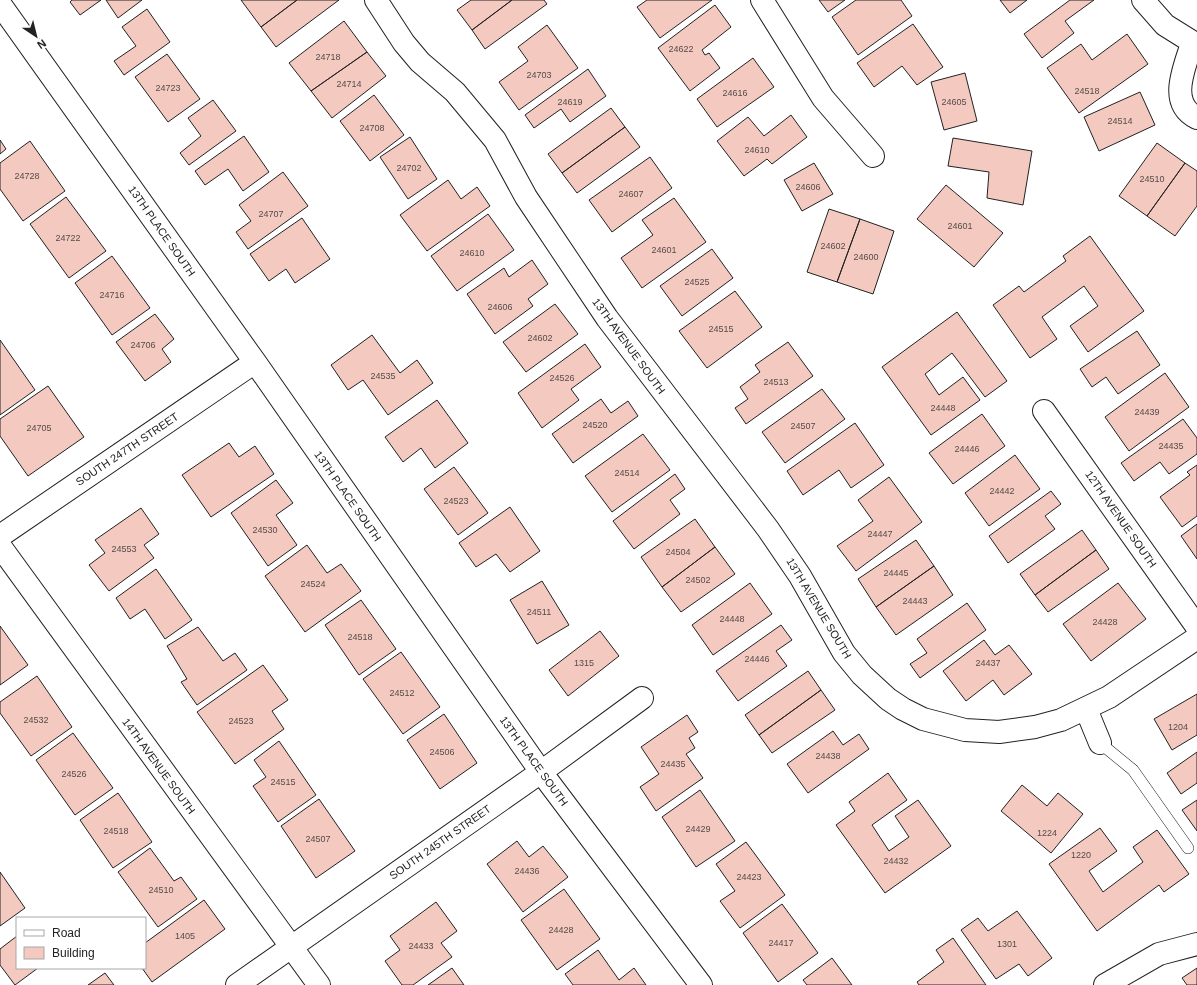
<svg xmlns="http://www.w3.org/2000/svg" width="1197" height="985" font-family="Arial,sans-serif">
  <style>
    .building { fill: #f3c9c0; stroke: #222 }
    .lines { fill: none; stroke-linecap: round; stroke-linejoin: round }
    .service-casing { stroke: #222; stroke-width: 12 }
    .minor-casing { stroke: #222; stroke-width: 24 }
    .service { stroke: #fff; stroke-width: 11 }
    .minor { stroke: #fff; stroke-width: 22 }
    .labels { text-anchor: middle; dominant-baseline: central; stroke-width: 3; stroke-linejoin: round; paint-order: stroke }
    .number-label { font-size: 9px; fill: #564c4a }
    .street-label { font-size: 11px; fill: #222; stroke: #fff }
  </style>
  <rect width="100%" height="100%" fill="#fff"/>
  <path class="building" d="M72,0h29l-21,15 -10,-13z
    M106,0h36l-24,18z
    M241,0h56l-36,27z
    M297,0h42l-63,47 -15,-20z
    M471,0h41l-40,30 -15,-20z
    M512,0h32l3,4 -62,45 -13,-19z
    M647,0h65l-52,38 -23,-31z
    M819,0h26l-17,12z
    M856,0h45l11,16 -54,39 -26,-38z
    M1000,0h27l-17,13z
    M1070,0h24l-29,21 9,12 -32,25 -18,-24z
    M715,5l16,22 -29,23 3,5 4,-2 11,15 -30,23 -32,-43z
    M147,9l23,33 -46,33 -10,-14 22,-15 -14,-19z
    M344,21l23,31 -56,39 -22,-28z
    M913,24l30,43 -26,18 -15,-19 -28,21 -17,-24z
    M547,25l31,43 -59,42 -20,-28 29,-21 -10,-14z
    M1127,34l21,30 -69,49 -32,-45 34,-24 11,16z
    M367,52l19,24 -54,42 -21,-27z
    M167,54l33,45 -32,23 -33,-45z
    M753,58l21,29 -57,40 -20,-28z
    M588,69l18,27 -36,26 -9,-13 -27,19 -9,-13z
    M965,73l12,48 -33,9 -13,-48z
    M1140,92l15,33 -56,26 -15,-34z
    M374,95l30,40 -34,26 -30,-40z
    M213,100l23,31 -47,34 -9,-12 21,-17 -13,-18z
    M611,108l14,19 -63,46 -14,-19z
    M791,115l16,22 -35,27 -5,-5 -23,17 -27,-35 31,-24 16,19z
    M625,127l15,20 -63,46 -15,-20z
    M244,136l25,36 -26,19 -15,-22 -23,16 -10,-14z
    M410,137l27,42 -29,20 -28,-42z
    M953,138l79,13 -9,54 -36,-7 2,-26 -41,-6z
    M0,140l6,9 -6,5z
    M30,141l35,50 -42,30 -23,-32v-26z
    M1157,143l28,20 -38,53 -28,-20z
    M650,157l22,31 -60,44 -23,-32z
    M814,163l19,31 -31,17 -18,-31z
    M1185,163l12,8v35l-22,30 -28,-20z
    M283,172l25,34 -60,43 -12,-17 15,-11 -12,-16z
    M448,180l13,19 16,-12 13,19 -63,45 -27,-36z
    M946,185l57,48 -29,34 -57,-48z
    M66,197l40,54 -37,27 -39,-54z
    M674,198l32,44 -64,46 -21,-30 32,-23 -11,-15z
    M829,209l31,10 -23,63 -30,-10z
    M488,214l26,36 -57,41 -26,-35z
    M302,218l28,41 -35,24 -9,-14 -17,12 -19,-27z
    M860,219l34,12 -21,63 -36,-12z
    M1090,236l54,75 -56,41 -18,-26 28,-20 -14,-20 -42,31 15,22 -27,19 -37,-53 26,-19 5,6 42,-31 -3,-5z
    M712,249l21,29 -51,38 -22,-30z
    M112,256l38,52 -38,27 -37,-52z
    M532,260l16,24 -20,15 5,7 -38,28 -28,-40 37,-26 5,9z
    M735,291l27,36 -55,41 -28,-37z
    M555,304l23,30 -52,38 -23,-30z
    M957,312l50,69 -22,16 -33,-44 -27,21 14,21 24,-18 17,23 -49,35 -49,-68z
    M155,314l19,25 -12,10 9,13 -26,19 -29,-39z
    M1137,331l23,34 -42,29 -12,-17 -14,10 -12,-18z
    M372,335l28,38 17,-13 16,23 -45,32 -25,-35 -15,10 -17,-25z
    M0,340l35,50 -35,25z
    M788,342l25,34 -67,48 -11,-16 13,-9 -8,-12 20,-15 -5,-7z
    M585,344l16,23 -30,22 8,11 -37,28 -24,-35z
    M1165,373l24,34 -60,44 -24,-34z
    M48,386l36,51 -56,39 -28,-40v-17z
    M822,389l23,30 -60,44 -23,-31z
    M601,399l10,14 17,-12 10,15 -65,47 -21,-29z
    M437,400l31,43 -33,25 -14,-20 -18,14 -18,-25z
    M982,414l23,32 -52,38 -24,-31z
    M1183,419l14,19v16l-28,20 -9,-12 -26,19 -13,-18z
    M855,423l29,42 -33,23 -12,-18 -36,25 -16,-24z
    M643,434l27,36 -58,42 -27,-36z
    M229,443l10,14 16,-11 19,28 -63,43 -29,-42z
    M1015,455l25,34 -51,37 -24,-33z
    M1197,465v51l-15,11 -22,-30 30,-22 -3,-3z
    M454,467l34,46 -30,22 -34,-46z
    M675,474l10,15 -15,11 10,14 -46,35 -21,-28z
    M889,477l33,45 -66,49 -19,-25 36,-25 -15,-21z
    M276,480l17,23 -17,12 21,30 -29,21 -37,-53z
    M1051,491l10,13 -16,12 10,13 -47,34 -19,-27z
    M510,507l30,44 -30,21 -14,-18 -20,13 -17,-24z
    M141,508l18,26 -15,11 10,13 -45,33 -20,-26 16,-12 -10,-13z
    M695,519l20,28 -53,40 -21,-30z
    M1197,524v35l-16,-23z
    M1082,530l14,20 -61,45 -15,-21z
    M916,540l18,26 -58,41 -18,-28z
    M307,545l20,28 14,-9 20,27 -56,41 -40,-56z
    M715,547l20,27 -54,38 -19,-25z
    M1096,550l13,19 -61,43 -13,-17z
    M934,566l19,29 -57,40 -20,-28z
    M156,569l36,51 -27,19 -20,-30 -15,10 -14,-21z
    M542,581l27,44 -32,19 -27,-44z
    M750,583l22,31 -59,41 -21,-30z
    M1118,583l28,36 -55,42 -28,-37z
    M361,600l35,49 -37,26 -34,-50z
    M967,603l19,27 -66,48 -10,-14 17,-11 -10,-14z
    M781,625l11,15 -16,11 11,15 -49,35 -22,-30z
    M0,626l28,39 -28,20z
    M198,627l25,34 12,-8 12,17 -50,35 -16,-23 6,-3 -20,-33z
    M600,631l19,25 -51,40 -19,-26z
    M984,640l11,15 14,-10 23,29 -28,21 -11,-15 -27,21 -23,-30z
    M401,652l39,55 -37,27 -40,-55z
    M263,665l25,35 -16,11 12,18 -49,35 -38,-52z
    M808,671l13,19 -62,45 -14,-20z
    M37,676l35,51 -41,29 -31,-43v-11z
    M821,690l14,20 -63,43 -13,-18z
    M1197,694v41l-25,15 -18,-31z
    M444,714l33,49 -37,26 -33,-49z
    M687,715l11,17 -9,6 6,10 -9,6 17,24 -47,33 -16,-24 19,-13 -18,-27z
    M833,731l10,14 16,-11 10,15 -61,44 -21,-29z
    M73,733l40,55 -38,27 -39,-55z
    M279,741l37,54 -38,27 -25,-36 13,-9 -12,-17z
    M1197,752v31l-16,11 -14,-21z
    M888,773l19,27 -35,25 17,26 20,-14 -14,-21 23,-16 33,46 -66,47 -49,-68 19,-14 -6,-9z
    M1022,785l25,21 11,-13 25,21 -32,39 -50,-42z
    M700,790l35,51 -39,26 -34,-50z
    M118,793l34,49 -39,26 -33,-48z
    M319,799l36,52 -39,27 -35,-52z
    M1197,800v31l-15,-21z
    M1100,828l17,23 -28,20 14,21 40,-30 -10,-15 24,-17 32,44 -25,18 -5,-7 -62,46 -48,-67z
    M517,841l12,16 14,-11 25,31 -45,35 -36,-48z
    M746,842l39,53 -45,33 -20,-27 15,-10 -19,-27z
    M150,848l24,33 7,-4 16,22 -39,28 -40,-55z
    M0,872l25,36 -25,18z
    M564,889l36,50 -43,31 -36,-50z
    M204,900l21,29 -73,53 -10,-14h3v-25z
    M436,902l21,29 -16,12 11,14 -39,28h-11l-17,-24 15,-11 -10,-14z
    M782,904l36,49 -40,29 -35,-49z
    M1017,911l35,47 -24,18 -9,-12 -23,15 -35,-49 17,-12 10,13z
    M17,936v32h21l-23,17 -15,-20v-16z
    M953,938l33,47h-67l-2,-3 27,-20 -8,-12z
    M598,950l21,30 15,-12 12,17h-73l-8,-11z
    M832,958l20,27h-45l-4,-5z
    M452,968l12,17h-36z
    M1197,968v17h-10l-5,-7z
    M105,973l9,12h-26z"/>
  <g class="lines">
    <defs>
      <path id="service" d="M1100,743l33,27 55,78"/>
      <path id="minor" d="M376,0l28,43 16,19 35,30 40,48 31,57 81,121 161,211 32,47 44,77 18,22 26,24 15,10 20,10 42,11 34,2 36,-5 26,-7 48,-23 88,-59
        M762,0l61,98 50,58
        M1143,0l22,25 32,20
        M0,4l255,358 286,410 160,213
        M1192,43c-7,24 -25,60 5,75
        M1044,411l153,216
        M0,536l255,-174
        M0,546l319,439
        M1086,709l14,34
        M237,985l304,-213 101,-74
        M1105,985l54,-31 38,-10"/>
    </defs>
    <use href="#service" class="service-casing"/>
    <use href="#minor" class="minor-casing"/>
    <use href="#service" class="service"/>
    <use href="#minor" class="minor"/>
  </g>
  <g class="labels">
    <g class="number-label">
      <text x="681" y="49">24622</text>
      <text x="328" y="57">24718</text>
      <text x="539" y="75">24703</text>
      <text x="349" y="84">24714</text>
      <text x="168" y="88">24723</text>
      <text x="1087" y="91">24518</text>
      <text x="735" y="93">24616</text>
      <text x="570" y="102">24619</text>
      <text x="954" y="102">24605</text>
      <text x="1120" y="121">24514</text>
      <text x="372" y="128">24708</text>
      <text x="757" y="150">24610</text>
      <text x="409" y="168">24702</text>
      <text x="27" y="176">24728</text>
      <text x="1152" y="179">24510</text>
      <text x="808" y="187">24606</text>
      <text x="631" y="194">24607</text>
      <text x="271" y="214">24707</text>
      <text x="960" y="226">24601</text>
      <text x="68" y="238">24722</text>
      <text x="833" y="246">24602</text>
      <text x="664" y="250">24601</text>
      <text x="472" y="253">24610</text>
      <text x="866" y="257">24600</text>
      <text x="697" y="282">24525</text>
      <text x="112" y="295">24716</text>
      <text x="500" y="307">24606</text>
      <text x="721" y="329">24515</text>
      <text x="540" y="338">24602</text>
      <text x="143" y="345">24706</text>
      <text x="383" y="376">24535</text>
      <text x="562" y="378">24526</text>
      <text x="776" y="382">24513</text>
      <text x="943" y="408">24448</text>
      <text x="1147" y="412">24439</text>
      <text x="595" y="425">24520</text>
      <text x="803" y="426">24507</text>
      <text x="39" y="428">24705</text>
      <text x="1171" y="446">24435</text>
      <text x="967" y="449">24446</text>
      <text x="627" y="473">24514</text>
      <text x="1002" y="491">24442</text>
      <text x="456" y="501">24523</text>
      <text x="265" y="530">24530</text>
      <text x="880" y="534">24447</text>
      <text x="124" y="549">24553</text>
      <text x="678" y="552">24504</text>
      <text x="896" y="573">24445</text>
      <text x="698" y="580">24502</text>
      <text x="313" y="584">24524</text>
      <text x="915" y="601">24443</text>
      <text x="539" y="612">24511</text>
      <text x="732" y="619">24448</text>
      <text x="1105" y="622">24428</text>
      <text x="360" y="637">24518</text>
      <text x="757" y="659">24446</text>
      <text x="584" y="663">1315</text>
      <text x="988" y="663">24437</text>
      <text x="402" y="693">24512</text>
      <text x="36" y="720">24532</text>
      <text x="241" y="721">24523</text>
      <text x="1178" y="727">1204</text>
      <text x="442" y="752">24506</text>
      <text x="828" y="756">24438</text>
      <text x="673" y="764">24435</text>
      <text x="74" y="774">24526</text>
      <text x="283" y="782">24515</text>
      <text x="698" y="829">24429</text>
      <text x="116" y="831">24518</text>
      <text x="1047" y="833">1224</text>
      <text x="318" y="839">24507</text>
      <text x="1081" y="855">1220</text>
      <text x="896" y="861">24432</text>
      <text x="527" y="871">24436</text>
      <text x="749" y="877">24423</text>
      <text x="161" y="890">24510</text>
      <text x="561" y="930">24428</text>
      <text x="185" y="936">1405</text>
      <text x="781" y="943">24417</text>
      <text x="1007" y="944">1301</text>
      <text x="421" y="946">24433</text>
    </g>
    <g class="street-label">
      <text transform="translate(162 231) rotate(55)">13TH PLACE SOUTH</text>
      <text transform="translate(629 346) rotate(54)">13TH AVENUE SOUTH</text>
      <text transform="translate(127 449) rotate(-34)">SOUTH 247TH STREET</text>
      <text transform="translate(348 496) rotate(55)">13TH PLACE SOUTH</text>
      <text transform="translate(1121 519) rotate(55)">12TH AVENUE SOUTH</text>
      <text transform="translate(819 608) rotate(59)">13TH AVENUE SOUTH</text>
      <text transform="translate(534 761) rotate(54)">13TH PLACE SOUTH</text>
      <text transform="translate(159 766) rotate(54)">14TH AVENUE SOUTH</text>
      <text transform="translate(440 842) rotate(-35)">SOUTH 245TH STREET</text>
    </g>
  </g>
  <rect x="16" y="917" width="130" height="52" fill="#ffffff" stroke="#a7a7a7"/>
  <rect x="24" y="930" width="20" height="6" fill="#ffffff" stroke="#a7a7a7"/>
  <text x="52" y="937" font-size="12" fill="#222222">Road</text>
  <rect x="24" y="947" width="20" height="12" fill="#f3c9c0" stroke="#a7a7a7"/>
  <text x="52" y="957" font-size="12" fill="#222222">Building</text>
  <g transform="translate(36 36) rotate(145)" stroke="#ffffff" stroke-width="3" paint-order="stroke">
  <path d="M0-3L7 15L0 10L-7 15Z" fill="#222222"/>
  <text y="-6" font-size="11" font-weight="bold" text-anchor="middle" fill="#222222">N</text>
  </g>
</svg>
